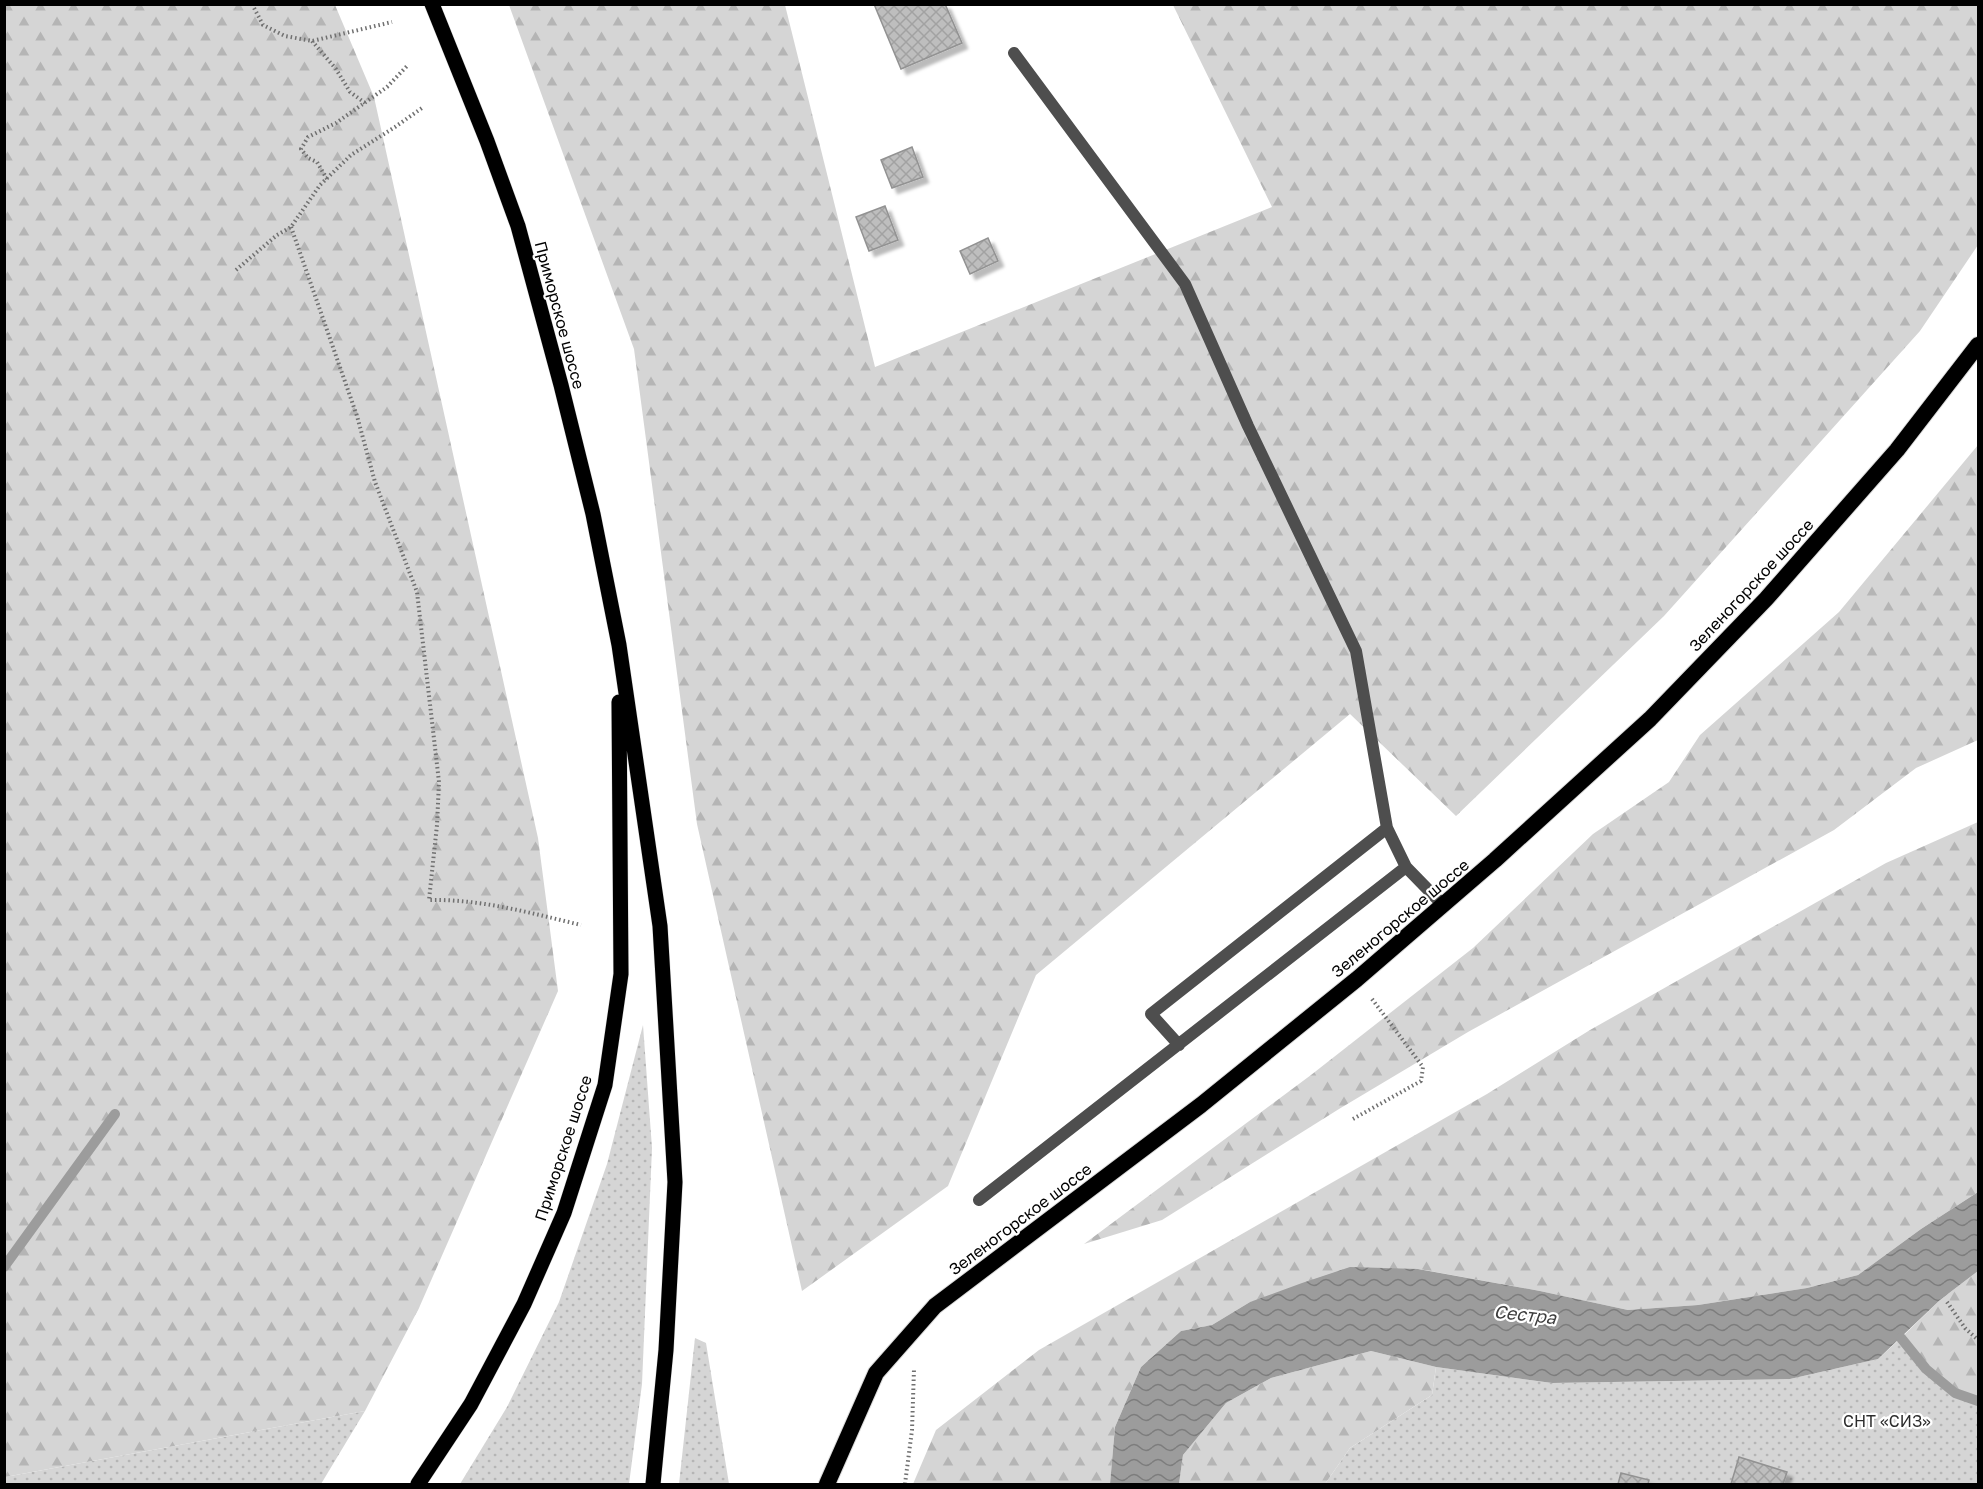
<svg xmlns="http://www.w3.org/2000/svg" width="1983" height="1489" font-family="'Golos Text',sans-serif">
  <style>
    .grass { fill: url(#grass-dots) }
    .forest { fill: url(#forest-firs) }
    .water { fill: url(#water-waves) }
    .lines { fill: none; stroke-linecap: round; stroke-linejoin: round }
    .stream { stroke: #9c9c9c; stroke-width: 10 }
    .building { fill: url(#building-cross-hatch); stroke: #929292; stroke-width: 1.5; filter: url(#shadow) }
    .primary-casing { stroke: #dbdbdb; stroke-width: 16 }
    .trunk-casing { stroke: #dbdbdb; stroke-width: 18 }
    .path { stroke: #707070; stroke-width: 4; stroke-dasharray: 1.5 3; stroke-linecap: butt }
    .service { stroke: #4e4e4e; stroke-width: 12 }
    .primary { stroke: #000; stroke-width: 15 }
    .trunk { stroke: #000; stroke-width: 16 }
    .labels { text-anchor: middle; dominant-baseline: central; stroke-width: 4.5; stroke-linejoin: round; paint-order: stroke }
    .street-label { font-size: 16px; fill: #000; stroke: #fff }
    .park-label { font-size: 16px; fill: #2c2c2c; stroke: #fff }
    .water-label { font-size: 18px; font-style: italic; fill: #3d3d3d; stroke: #fff }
  </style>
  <defs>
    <pattern id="grass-dots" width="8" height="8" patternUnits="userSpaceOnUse" patternTransform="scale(1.5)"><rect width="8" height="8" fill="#d5d5d5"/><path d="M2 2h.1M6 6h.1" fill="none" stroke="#b5b5b5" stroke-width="1.8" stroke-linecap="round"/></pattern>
    <pattern id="forest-firs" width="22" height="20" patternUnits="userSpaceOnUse" patternTransform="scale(1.5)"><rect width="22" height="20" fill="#d5d5d5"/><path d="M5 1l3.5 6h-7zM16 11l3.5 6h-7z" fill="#b5b5b5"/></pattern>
    <pattern id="water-waves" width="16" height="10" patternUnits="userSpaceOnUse" patternTransform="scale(1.5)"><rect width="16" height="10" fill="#9c9c9c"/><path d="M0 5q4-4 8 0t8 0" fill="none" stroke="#7d7d7d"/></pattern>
    <pattern id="building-cross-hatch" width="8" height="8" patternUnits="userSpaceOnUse" patternTransform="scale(1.5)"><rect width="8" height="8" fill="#bebebe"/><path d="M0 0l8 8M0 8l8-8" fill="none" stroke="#a2a2a2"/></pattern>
    <filter id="shadow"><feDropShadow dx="5.5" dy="5.5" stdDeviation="1.5" flood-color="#0004"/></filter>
  </defs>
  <rect width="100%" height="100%" fill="#fff"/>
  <path class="grass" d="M643,1025l9,123 -10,236 -13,100h-169l47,-77 52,-105 48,-138z
    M695,1338l11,5 23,141h-50z
    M1901,1338l25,31 29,24 23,8v83h-653l25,-36 82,-53 4,-28 116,16 238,-4 88,-20z
    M365,1411l-44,73h-316v-7z"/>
  <path class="forest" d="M5,4l330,1 39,92 164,741 20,153 -139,317 -54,103 -360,66z
    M509,5h276l90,362 397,-160 -99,-202h805v240l-58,86 -256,285 -208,200 -106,-102 -314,261 -88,211 -146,105 -105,-467 -63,-475z
    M1978,445v295l-62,28 -82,62 -366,202 -129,77 -177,111 -78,24 227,-169 162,-127 120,-114 76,-52 31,-47 139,-123z
    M1978,822v370l-57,37 -63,46 -51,13 -109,17 -70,5 -88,-19 -121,-22 -169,33 -38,23 -31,6 -40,36 -26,60 -5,57h-197l23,-54 103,-80 448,-256 103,-64 296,-167z
    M1978,1271v130l-23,-8 -29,-24 -25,-31 39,-38z
    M1371,1351l65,16 -4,28 -82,53 -25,36h-146l4,-29 43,-52 45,-25z"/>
  <path class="water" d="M1978,1192v79l-38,29 -62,59 -88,20 -238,4 -116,-16 -65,-16 -100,27 -45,25 -43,52 -4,29h-69l5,-57 26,-60 40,-36 31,-6 38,-23 52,-19 48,-16 68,2 122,22 88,19 70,-5 109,-17 51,-13 63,-46z"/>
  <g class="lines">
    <path class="stream" d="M4,1267l111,-153
      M1901,1338l25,31 29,24 23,8"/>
  </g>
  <path class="building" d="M874,4h71l17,39 -61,26z
    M912,147l11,30 -31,11 -11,-28z
    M885,206l13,34 -29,11 -13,-34z
    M988,238l10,23 -28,13 -10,-23z
    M1739,1457l48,15 -4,12h-52z
    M1621,1473l28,7 -1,4h-30z"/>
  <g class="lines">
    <defs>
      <path id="primary" d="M432,4l55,137 31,85 43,159 32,129 26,131 41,281 15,256 -9,168 -13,134
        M418,1484l53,-80 53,-100 40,-91 41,-128 16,-111 -2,-272"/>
      <path id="trunk" d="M827,1484l49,-111 59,-67 266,-201 156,-126 138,-119 155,-141 116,-120 131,-149 81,-105"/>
    </defs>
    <use href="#primary" class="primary-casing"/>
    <use href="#trunk" class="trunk-casing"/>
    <path class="path" d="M252,4l11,21 22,11 27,5 80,-19
      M312,41l24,28 14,23 15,11
      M327,179l-10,-17 -9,-4 -7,-9 7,-12 28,-14 51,-36 20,-21
      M291,227l66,189 18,66 42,110 22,190 -2,43 -8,75c52,-1 102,13 152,25
      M236,270l41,-35 14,-8 29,-42 31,-30 44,-28 27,-19
      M1353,1119l68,-38 2,-14 -51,-68
      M1947,1302l18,26 13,12
      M905,1484l7,-54 2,-61"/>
    <path class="service" d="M1014,53l171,231 63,142 108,225 31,177 19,39 37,38
      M1179,1045l-28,-31 236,-186
      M979,1200l427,-333"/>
    <use href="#primary" class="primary"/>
    <use href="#trunk" class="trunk"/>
  </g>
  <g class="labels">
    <g class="street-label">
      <text transform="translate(560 315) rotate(75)">Приморское шоссе</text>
      <text transform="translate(1751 585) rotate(-47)">Зеленогорское шоссе</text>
      <text transform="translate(1400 918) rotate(-40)">Зеленогорское шоссе</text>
      <text transform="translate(563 1148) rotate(-72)">Приморское шоссе</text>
      <text transform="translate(1020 1219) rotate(-37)">Зеленогорское шоссе</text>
    </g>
    <g class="park-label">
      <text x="1887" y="1421">СНТ «СИЗ»</text>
    </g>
    <g class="water-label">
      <text transform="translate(1525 1314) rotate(6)">Сестра</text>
    </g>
  </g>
  <rect width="1983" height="1489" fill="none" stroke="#000000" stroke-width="12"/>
</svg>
